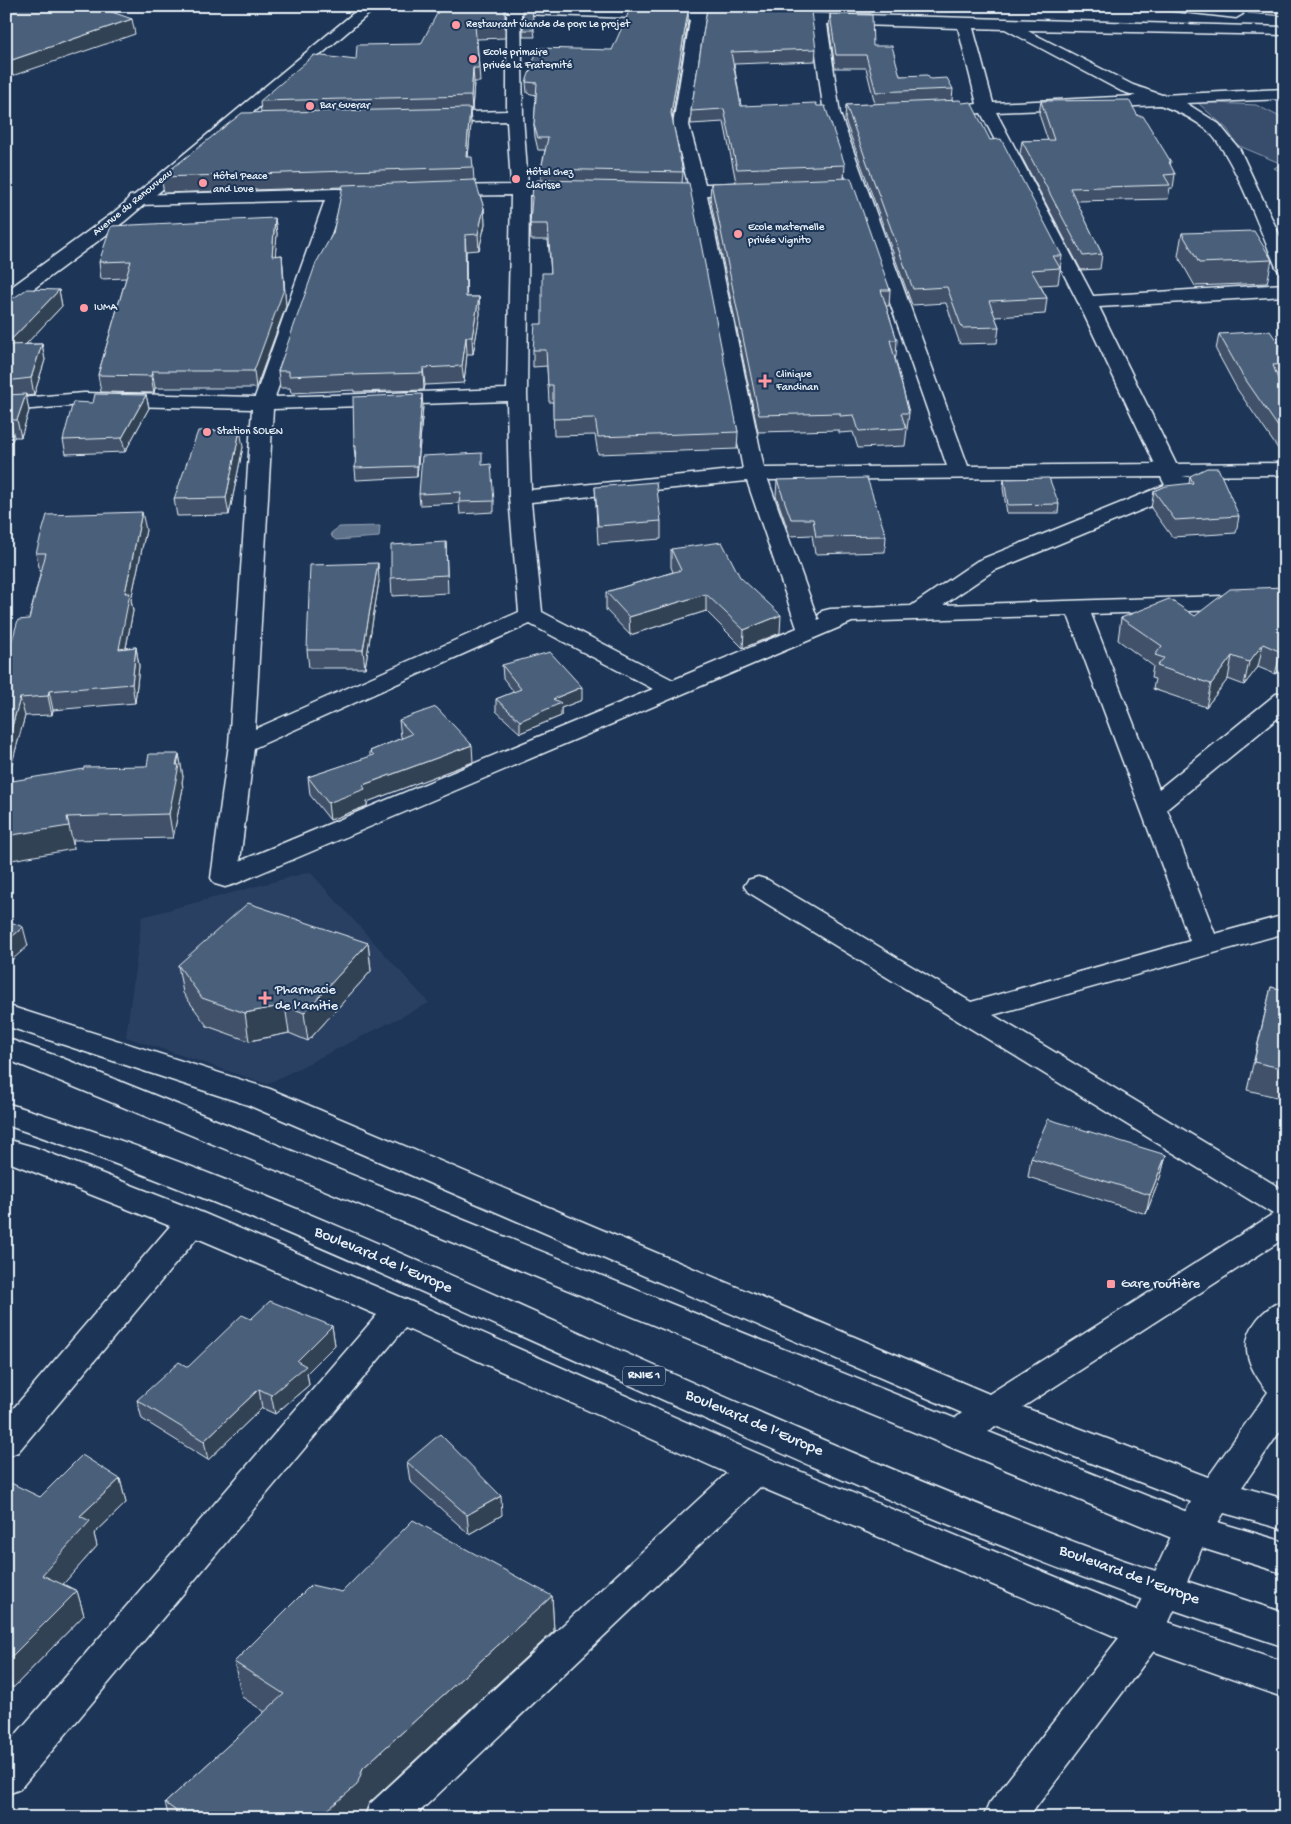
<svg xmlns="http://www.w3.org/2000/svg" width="1291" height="1824" font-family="'Gochi Hand',sans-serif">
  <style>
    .built { fill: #2a4162 }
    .green { fill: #374d6c; stroke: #909fb2 }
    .water { fill: #5d7089; stroke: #95a4b5 }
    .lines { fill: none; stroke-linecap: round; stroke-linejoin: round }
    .street-casing { stroke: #e8f1f8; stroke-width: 3 }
    .secondary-casing { stroke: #e8f1f8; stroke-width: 3 }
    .highway-casing { stroke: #e8f1f8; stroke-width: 3 }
    .street { fill: #1d3557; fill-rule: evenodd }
    .secondary { fill: #1d3557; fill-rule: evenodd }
    .highway { fill: #1d3557; fill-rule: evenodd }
    .wall { fill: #3f5169; stroke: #e8f1f8 }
    .shaded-wall { fill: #334255; stroke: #e8f1f8 }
    .building { fill: #495e7a; stroke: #e8f1f8 }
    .poi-dot { fill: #ff9aa2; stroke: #1d3557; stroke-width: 2 }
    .labels { text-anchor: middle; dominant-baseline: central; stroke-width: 4; stroke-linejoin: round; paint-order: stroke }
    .far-poi-label { font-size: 11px; fill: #e8f1f8; stroke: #1d3557; text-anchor: start }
    .far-street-label { font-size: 11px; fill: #e8f1f8; stroke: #1d3557 }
    .shield { fill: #1d3557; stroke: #abb9c8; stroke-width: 1 }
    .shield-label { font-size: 12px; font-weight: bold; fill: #e8f1f8 }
    .poi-label { font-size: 14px; fill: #e8f1f8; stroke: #1d3557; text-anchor: start }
    .near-street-label { font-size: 16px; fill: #e8f1f8; stroke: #1d3557 }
  </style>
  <rect width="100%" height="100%" fill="#1d3557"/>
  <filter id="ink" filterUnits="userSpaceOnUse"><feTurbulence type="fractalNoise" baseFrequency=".02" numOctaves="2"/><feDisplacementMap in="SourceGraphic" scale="10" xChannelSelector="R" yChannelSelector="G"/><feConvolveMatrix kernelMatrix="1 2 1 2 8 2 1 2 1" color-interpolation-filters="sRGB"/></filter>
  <g filter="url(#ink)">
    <path class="built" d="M310,872l119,131 -162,81 -141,-47 16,-120z"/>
    <path class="green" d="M1197,102l59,3 24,12 5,-1v58l-11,-6 8,-4 -45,-19 -10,-16z"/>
    <path class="water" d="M380,526l-1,11 -43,3 -4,-3 -1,-4 8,-6z"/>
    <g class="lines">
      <defs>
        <path id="street" d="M391,6h155l739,21v8l-259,-5 107,55 29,10 123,-6v10l-99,4 33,21 21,26 45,97v25l-6,-1 -3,-4c-15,-34 -43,-114 -69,-137 -14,-12 -30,-19 -47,-25l-164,7 97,184 192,-12v12l-186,11 77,157 109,-1v12l-103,1 13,2 3,5 -3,5 -202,83 -50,34 342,-11v14l-194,6 68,175 117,-95 9,-2v20l-118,97 48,125 70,-19v18l-292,82 292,176v47l-262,169 185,70 60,-85c-9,-11 -20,-27 -21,-42 -2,-22 18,-44 38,-50v34l-4,7v9l4,12v62l-43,63 43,12v31l-61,-17c-13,20 -18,38 -45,28l-5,-11 17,-28 -196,-76c-17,14 -25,26 -47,18l-5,-10 5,-10 14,-11 -714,-308 -242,-79v-21l264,84 719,305 284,-180 -525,-322 -4,-6 4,-6 10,-3 10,3 203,122 219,-61 -122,-326 -216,7 -617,262 -10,3 -10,-3 -4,-6 18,-134 23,-335 -168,-4 -78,6v-12l78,-6 171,4 70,-197 -189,5 -6,-1 -3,-4 3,-4 6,-1 200,-6 24,1 3,4 -3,4 -17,1 -68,198 232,-8 4,-194 -71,1 -6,-1 -3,-4 3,-4 6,-1 71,-1 -4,-64 -73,2 -8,-5 8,-5 73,-2v-97l-109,-4zM521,14l169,6 -17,105 15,59 -42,2 -3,4 3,4 6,1h38l53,274 -212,21 -4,-95 2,-200 42,-1 6,-1 3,-4 -3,-4 -6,-1 -43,1 -5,-69zM705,20l107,3 12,91 23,67 -36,2 -3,4 3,4h40l96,275 -183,2 -57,-273 42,-1 6,-1 3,-4 -3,-4 -6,-1h-44l-16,-59zM827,24l131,4 19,76 -14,2 -2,3 8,5 12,-1 97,189 77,162 -187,2 -128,-352zM973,28l32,1 116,62 15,5 -143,7zM507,401l2,96 10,115 -264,117 18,-320zM1161,477l4,8 -188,76 -66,45 -81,3 -8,2 -4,5 2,3 -2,1 -50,-140zM747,481l50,147 -124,52 -131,-68 -11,-110zM530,624l123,65 -413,172 14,-113z
          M1159,6c15,0 76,-3 84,8l-7,4 -70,-8z
          M6,1139l28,8 169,66 209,89 356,156 385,159 132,45v36l-152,-54 -373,-157 -347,331h-49l6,-14 357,-331 -322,-145 -385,461 -14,6v-49l371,-431 -180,-77 -179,214 -12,5v-40l164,-191 -164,-65z"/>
        <path id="secondary" d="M362,6h16l-253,215 -112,83 -7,2v-15l107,-78z
          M1192,1514l13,5 5,11 -51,114 -131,174h-45l6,-14 144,-184 46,-101z"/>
        <path id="highway" d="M6,1038l56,20 1135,458 88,26v32l-106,-33 -1173,-482z
          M6,1103c206,62 401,153 597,240 171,76 342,152 517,216 55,19 110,36 165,54v34c-62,-21 -124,-40 -184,-63 -174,-64 -343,-141 -511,-217 -193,-86 -383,-175 -584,-242z"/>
      </defs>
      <use href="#street" class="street-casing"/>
      <use href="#secondary" class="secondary-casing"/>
      <use href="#highway" class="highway-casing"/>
      <use href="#street" class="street"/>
      <use href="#secondary" class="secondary"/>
      <use href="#highway" class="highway"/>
    </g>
    <path class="wall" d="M505,6v32l-28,1 3,43h-6l-2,28h-2l1,14 -3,33 5,10 1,13 10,28 1,16 -6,26 -13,1v46h13l1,17 -7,40h-6l-3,29 -39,2 -1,5 -70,2v-2l-63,3 -1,-5h-10l-2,-17 55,-138 10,-46 -179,6 -3,-16 100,-64 -1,-12 96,-41 65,-16z
      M621,6h250v7z
      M1249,6h36v10l-37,-3z
      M523,9l11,21 1,7h-12z
      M707,9l109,40 -1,12 -81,3 7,42 104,59 -1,13 46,112 -1,16h-3l11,34 -1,17h-1l14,56 -4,33 -47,2 -5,-16 -14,1v-3l-81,2 -48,-234 1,-15 25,-1 -12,-60 -33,2v-13z
      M688,11v11l-16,96 11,54 -1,11 56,249 -1,17 -139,5 -3,-19 -41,1 -1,-34h-4l-2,-36 -14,1v-17l9,-26 9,-51 -3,-33h-17l-1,-16 6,-39 5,-5v-11l4,-19h-7l-3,-13 -1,-12 2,-30 -9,-2 -1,-11 86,-32z
      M830,14l70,62 30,3 23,10 -1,11 38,40 72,116 -4,28 -18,1 7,13 -2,16 -50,3 4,10 -2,16 -37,1 -14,-41 -34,2 -67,-185 1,-15 29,-1 -9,-36h-31l-6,-42z
      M1041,101l97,15 33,46 -1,4 5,8 -2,14h-3l-2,11 -92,2 26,53 -2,15 -19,1 -61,-116 2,-13h26l-9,-27z
      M275,218l2,16 -2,22 7,-1 4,51 -30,82h-101l-1,5 -53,-1 -3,-17 28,-97 -25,1 -2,-17z
      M1182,233l90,27 -5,23 -72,3 -17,-30z
      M59,290l3,16 -36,38h16l3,16 -11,35 -8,1 3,15 -8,26h-7l-8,14v-148z
      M1219,334l66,19v27h-7l7,18v61l-48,-70 -21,-39z
      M146,395l3,13 -24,44 -59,2 -3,-14z
      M423,406l-6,71 -61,3 -1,-12 1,-10h-1l-1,-12z
      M243,447l-14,68 -52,1 -3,-17z
      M483,465l11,36v11l-34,2 -1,-11 -39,2 -1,-11z
      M1190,476l49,40 -3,17 -64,4 -21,-29 3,-17 35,-7z
      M1004,479l55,25 -1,9h-51l-4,-25z
      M777,480l109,56 -1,16 -70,2 -3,-19 -22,1 -14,-40z
      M595,487l66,34v18l-63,5z
      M146,530l-15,70 2,11 -7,37 10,-1 3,19 -4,37 -82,7 -1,5 -27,1 -15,54 -4,-1v-120l5,-5 18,-25 12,-48h-1l-4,-18z
      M446,542l2,51 -56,3 -1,-18z
      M671,549l69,28 40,56 -37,15 -37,-37 -76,24 -24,-25v-18l67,-20 -2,-5z
      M379,581l-14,87h-56l-2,-18z
      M1285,587v80l-10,7 -17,-7 -14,18 -16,-6 -22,28 -53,-18 2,-10 -4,-1 2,-12 -35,-26 3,-22 74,-2z
      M502,665l80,35 -21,8v8l-41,17 -24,-22v-12l18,-7 -11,-14z
      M399,720l74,42 -106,40v4l-37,14 -20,-25 -2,-18 62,-20v-6l32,-13 -1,-1z
      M179,754l4,23 -1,5 1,6 -10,50 -100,2 1,9 -68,-67 141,-16z
      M368,943l3,28 -63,70 -19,-8 -40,8 -42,-15 -24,-33 -5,-28z
      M1271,987l14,3v109l-38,-9z
      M1166,1155l-5,20 -15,39 -118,-37 3,-19z
      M251,1319l81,7 3,19 -28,28 2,12 -34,29 -13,-6 -54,52 -66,-41 -5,-19 51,-33z
      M407,1462l95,53 -33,19 -59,-53z
      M120,1479l6,24 -32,31 3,12 -34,38 14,7 7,24 -71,73 -7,-5v-195l34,9z
      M342,1592l210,4 2,35 -185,172 -6,15h-194l-4,-15 100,-91 -23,-15 -8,-35z"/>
    <path class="shaded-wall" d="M91,6h43l-40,14z
      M688,11v11l-17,103v-12z
      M132,19l3,15 -129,44v-16z
      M473,68l1,14 -2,28 -1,-14z
      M470,108l1,16 -4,43 -1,-10z
      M484,208l1,16 -6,26 -1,-16z
      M275,218l2,16 -3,38 -2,-16z
      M465,235l1,16 1,63 -1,-17z
      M282,255l4,51 -30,82 -2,-17z
      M59,290l3,16 -52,55 -4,-16z
      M479,297l1,17 -7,40 -1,-17z
      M466,337l1,17 -3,29 -2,-17z
      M42,344l3,16 -11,35 -3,-17z
      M423,368l2,17 -1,5 -1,-17z
      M152,371l3,17 -1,5 -3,-17z
      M26,394l3,17 -8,26 -4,-17z
      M422,394l1,12 -6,71v-11z
      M146,395l3,13 -24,44 -3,-14z
      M10,420l4,17 -8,14v-23z
      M240,430l3,17 -14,68 -3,-17z
      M142,512l4,18 -15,70 2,11 -11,57 -3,-19 6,-56z
      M378,563l1,18 -14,87 -2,-18z
      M706,594v17l-76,24 -1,-18z
      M781,615l-1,18 -37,15 1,-18z
      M1263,644l-5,23 -14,18 5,-23z
      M136,647l3,19 -4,37 -3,-19z
      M1285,648v19l-10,7 6,-22z
      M1232,656l-4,23 -22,28 5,-23z
      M582,687v13l-21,8v8l-41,17v-12l33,-22z
      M49,691l4,19 -1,5 -4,-19z
      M20,698l5,18 -15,54 -4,-16v-6z
      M472,745l1,17 -106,40v4l-37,14 -2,-17 35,-18z
      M179,754l4,23 -1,5 1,6 -10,50 -4,-24z
      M67,817l7,32 -68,12v-25z
      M23,927l5,19 -22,19v-23z
      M368,943l3,28 -63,70 -4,-28z
      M285,1005l4,28 -40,8 -4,-28z
      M1166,1155l-5,20 -15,39 4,-19z
      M332,1326l3,19 -28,28 2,12 -34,29 -4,-19 26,-34z
      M259,1389l3,19 -54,52 -4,-19z
      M120,1479l6,24 -32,31 3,12 -47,53 -8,-24 38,-59z
      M501,1496l1,19 -33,19 -2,-19z
      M77,1591l7,24 -71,73 -7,-19v-7z
      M552,1596l2,35 -185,172 -6,15h-45l45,-50z"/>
    <path class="building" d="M6,6h89l37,13 -126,43z
      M441,6h64v19l-30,1 4,42h-6l-2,28 -211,5 54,-46 42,5 1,-15 64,-1z
      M523,9h9l2,21h-11z
      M630,9l58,2 -17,102 12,59 -142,-3 7,-31h-10l-4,-13 3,-42 -11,-1 12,-34 74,2z
      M707,9l104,3 5,37 -85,3 10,54 75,-3 1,3h8l20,59 -108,4 -13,-60 -33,2z
      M830,14l42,1 1,31h19l8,30 27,-1 3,4 17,-1 6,11 -77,3 -10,-37h-30z
      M960,100l2,3 9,-1 19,38 11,-1 61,117h-9l7,12 -29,2 16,28 -58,3 10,26 -37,1 -15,-41 -34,2 -67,-184z
      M1129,100l9,16h5l28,46h-2l6,12 -11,1 6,10 -100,3 32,66 -19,2 -61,-115 32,-1 -13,-39z
      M470,108l-4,49h6l1,10 -312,10 81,-64z
      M851,178l39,112h-9l16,50h-7l19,73h-8l5,15 -47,3 -5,-16 -14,1v-3l-81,2 -48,-232z
      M475,180l9,28 -6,26 -13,1 1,62h13l-7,40h-6l-4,29 -39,2v5l-70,2v-2l-64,3v-5h-11l38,-108 17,-30 10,-48z
      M537,180l152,3 49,249 -140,5 -3,-19 -42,1v-34h-5l-2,-35h-13l2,-26h7v-51h9l-3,-49h-18l3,-39h3z
      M275,218l-3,38 10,-1 2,34 -30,82h-102l-1,5 -53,-1 33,-114 -32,1 12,-36z
      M1254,231l18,29 -73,3 -17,-30z
      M27,289l32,1 -53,55 36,-1 -11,34 -25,3v-78z
      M1270,331l15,22v11l-12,1 12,33v39l-44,-64 -22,-39z
      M26,394l-9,26h-7l-4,8v-33z
      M95,394l51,1 -24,43 -59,2 10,-38 20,1z
      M422,394l-5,72 -62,2 1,-22h-2l-1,-49z
      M240,430l-14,68 -52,1 24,-68z
      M482,453v12l9,-1 3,37 -35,1 2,-10 -42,2 3,-38z
      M1207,468h11l21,48 -64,4 -21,-29 12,-5 27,-3 -3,-7z
      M867,478l19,58 -70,1 -3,-18h-22l-14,-39z
      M1049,478l10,26 -51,1 -4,-26z
      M656,482l5,39 -63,5 -3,-39z
      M142,512l-17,81h5l-11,56 17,-2 -4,37 -83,7 -1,5 -28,2 -14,50v-99l2,-5h3l7,-24 11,-1 17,-66h-10l11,-38z
      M446,542l1,33 -56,3v-33z
      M722,542l18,35 41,38 -37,15 -38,-36 -77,23 -23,-25 75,-22 -10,-21z
      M378,563l-15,87h-56l3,-85z
      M1285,587v61l-4,4 -18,-8 -14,18 -17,-6 -21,28 -54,-18 7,-8 -9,-3 7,-9 -41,-28 48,-19 26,17 35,-27z
      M550,652l32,35 -29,12 8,4 -41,18 -24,-22 25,-10 -19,-24z
      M436,707l36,38 -109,40 2,4 -37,14 -20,-26 66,-22 -4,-4 42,-17 -13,-14z
      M149,754h30l-3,11h3l-10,49 -102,3 2,9 -63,10v-54l78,-13v-2l63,-1z
      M248,903l120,40 -64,70 -19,-8 -40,8 -43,-15 -24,-33z
      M6,920l17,7 -17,15z
      M1271,987l14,3v79l-31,-7z
      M1048,1119l118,36 -16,40 -119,-37z
      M270,1301l62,25 -35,35 9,5 -35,29 -12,-6 -55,52 -67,-41 42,-38 9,5 54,-52 9,4z
      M440,1434l61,62 -34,19 -60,-53z
      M82,1455l38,24 -40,37 10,5 -48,54 35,16 -71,71v-174l5,-5 29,14z
      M413,1520l139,76 -189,172 -6,17 -39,33h-132l-21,-15 119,-109 -50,-32 77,-77 31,7z"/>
  </g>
  <g class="poi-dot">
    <circle cx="456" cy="25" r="5"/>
    <circle cx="473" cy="59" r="5"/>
    <circle cx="310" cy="106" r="5"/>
    <circle cx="516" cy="179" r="5"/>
    <circle cx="203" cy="183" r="5"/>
    <circle cx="738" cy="234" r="5"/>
    <circle cx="84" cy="308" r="5"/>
    <path d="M762.5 373.5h5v5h5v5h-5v5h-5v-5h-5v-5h5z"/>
    <circle cx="207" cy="432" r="5"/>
    <path d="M262.5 990.5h5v5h5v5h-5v5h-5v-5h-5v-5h5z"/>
    <rect x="1106" y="1279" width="10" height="10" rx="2.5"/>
  </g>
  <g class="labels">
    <g class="far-poi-label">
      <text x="466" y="25">Restaurant viande de porc Le projet</text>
      <text x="483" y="53">Ecole primaire<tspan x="483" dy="13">privée la Fraternité</tspan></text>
      <text x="320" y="106">Bar Guerar</text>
      <text x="526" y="173">Hôtel chez<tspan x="526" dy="13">Clarisse</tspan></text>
      <text x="213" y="177">Hôtel Peace<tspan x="213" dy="13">and Love</tspan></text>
      <text x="748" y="228">Ecole maternelle<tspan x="748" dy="13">privée Vignito</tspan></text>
      <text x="94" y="308">IUMA</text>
      <text x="776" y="375">Clinique<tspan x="776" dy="13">Fandinan</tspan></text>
      <text x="217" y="432">Station SOLEN</text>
    </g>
    <g class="far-street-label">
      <text transform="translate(133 203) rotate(-39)">Avenue du Renouveau</text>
    </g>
    <rect class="shield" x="623" y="1366.5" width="42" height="19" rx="4"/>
    <g class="shield-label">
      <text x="644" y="1376">RNIE 1</text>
    </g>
    <g class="poi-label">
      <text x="275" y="990">Pharmacie<tspan x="275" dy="16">de l’amitie</tspan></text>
      <text x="1121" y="1284">Gare routière</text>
    </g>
    <g class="near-street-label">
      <text transform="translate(383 1261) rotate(23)">Boulevard de l’Europe</text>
      <text transform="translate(754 1424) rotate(23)">Boulevard de l’Europe</text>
      <text transform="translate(1129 1576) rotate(20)">Boulevard de l’Europe</text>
    </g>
  </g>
  <rect width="1291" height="1824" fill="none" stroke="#1d3557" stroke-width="25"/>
  <rect x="12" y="12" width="1266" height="1799" fill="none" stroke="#e8f1f8" stroke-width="2" filter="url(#ink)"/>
</svg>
